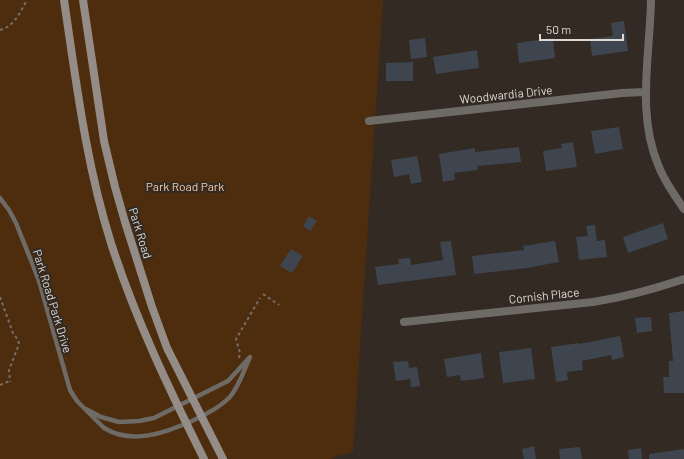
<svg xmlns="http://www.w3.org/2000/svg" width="684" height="459" font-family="Barlow,sans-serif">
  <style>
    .green { fill: #4d2d0e }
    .building { fill: #3e454e }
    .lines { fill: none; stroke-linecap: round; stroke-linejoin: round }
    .path { stroke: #766f69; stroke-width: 2; stroke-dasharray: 3 3; stroke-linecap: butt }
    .service { stroke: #6e6a66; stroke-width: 4.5 }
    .minor { stroke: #6e6a66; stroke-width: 8 }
    .secondary { stroke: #948d87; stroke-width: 8 }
    .labels { text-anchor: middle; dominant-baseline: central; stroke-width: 4; stroke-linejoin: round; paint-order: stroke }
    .street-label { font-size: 12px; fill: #ddd8d3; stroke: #322a23 }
    .park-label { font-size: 12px; fill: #f6cca9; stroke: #322a23 }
  </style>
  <rect width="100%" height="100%" fill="#322a23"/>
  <path class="green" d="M0,0h383l-30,452 -25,7h-328z"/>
  <path class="building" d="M624,21l4,30 -36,5 -2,-17 23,-3 -2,-13z
    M425,38l2,19 -16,2 -2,-19z
    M553,38l2,20 -36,5 -2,-20z
    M477,50l2,18 -43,6 -3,-17z
    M413,62v19h-27v-18z
    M619,127l4,22 -28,5 -4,-23z
    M573,142l4,25 -31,4 -3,-20 19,-3 -1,-4z
    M519,147l2,15 -44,4 1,4 -24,3 1,7 -12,2 -4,-28 36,-6v4z
    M417,156l5,26 -11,2 -2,-10 -15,3 -3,-17z
    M309,216l8,5 -7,10 -7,-5z
    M663,223l5,16 -40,14 -5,-16z
    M595,225l2,16 8,-1 2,17 -28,3 -3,-23 12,-1 -2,-10z
    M451,241l5,34 -78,10 -3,-18 24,-3 -1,-5 12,-1 1,7 32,-5 -3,-18z
    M555,241l4,21 -32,6 -53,6 -2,-18 52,-6 -1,-4z
    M291,249l12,7 -11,17 -12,-7z
    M684,311v82h-20l-1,-16h6v-16h4l-4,-48z
    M651,317l1,14 -15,2 -2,-15z
    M620,336l4,21 -12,3 -1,-5 -29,6 1,9 -16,2 1,8 -12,2 -5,-35 28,-4v1z
    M531,348l4,31 -32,4 -4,-31z
    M481,353l3,25 -23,3 -1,-6 -13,2 -3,-18z
    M408,361l1,7 8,-1 3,19 -9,1 -1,-8 -14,2 -3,-19z
    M534,446l2,13h-12l-2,-10z
    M580,447l2,12h-22l-1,-10z
    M641,448l1,11h-13l-1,-9z
    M684,449v10h-35v-5z"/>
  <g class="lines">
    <path class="path" d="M0,30c15,-4 20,-18 27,-30
      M263,294l16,11
      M0,297l13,36 5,7 1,4 -10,26 1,12
      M239,358l1,-5 -4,-14 24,-41
      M0,385l10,-4"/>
    <path class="service" d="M0,198l9,12 7,13 16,40 7,18 31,109 7,11 27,27c28,17 61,5 88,-7 13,-6 27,-13 37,-23 10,-11 15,-28 21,-41l-22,24 -74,37 -15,3 -20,1 -18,-5 -15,-8"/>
    <path class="minor" d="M651,0c-1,56 -15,114 8,167 6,15 16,29 25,42
      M369,121l253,-28 23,-1
      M404,322l189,-20c32,-5 61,-13 91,-23"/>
    <path class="secondary" d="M64,0c12,81 22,164 47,243 24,75 58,146 93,216
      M83,0l21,141 11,46 10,35 27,85 15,41 56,111"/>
  </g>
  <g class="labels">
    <g class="street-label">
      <text transform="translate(506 94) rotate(-6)">Woodwardia Drive</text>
      <text transform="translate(141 233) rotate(73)">Park Road</text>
      <text transform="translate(544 295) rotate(-6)">Cornish Place</text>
      <text transform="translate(53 301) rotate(73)">Park Road Park Drive</text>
    </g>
    <g class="park-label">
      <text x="185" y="186">Park Road Park</text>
    </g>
  </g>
  <path d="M540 34v6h83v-6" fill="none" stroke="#ddd8d3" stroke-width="2"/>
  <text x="546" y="34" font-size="12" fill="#ddd8d3" stroke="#322a23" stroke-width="3" paint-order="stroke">50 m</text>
</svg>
